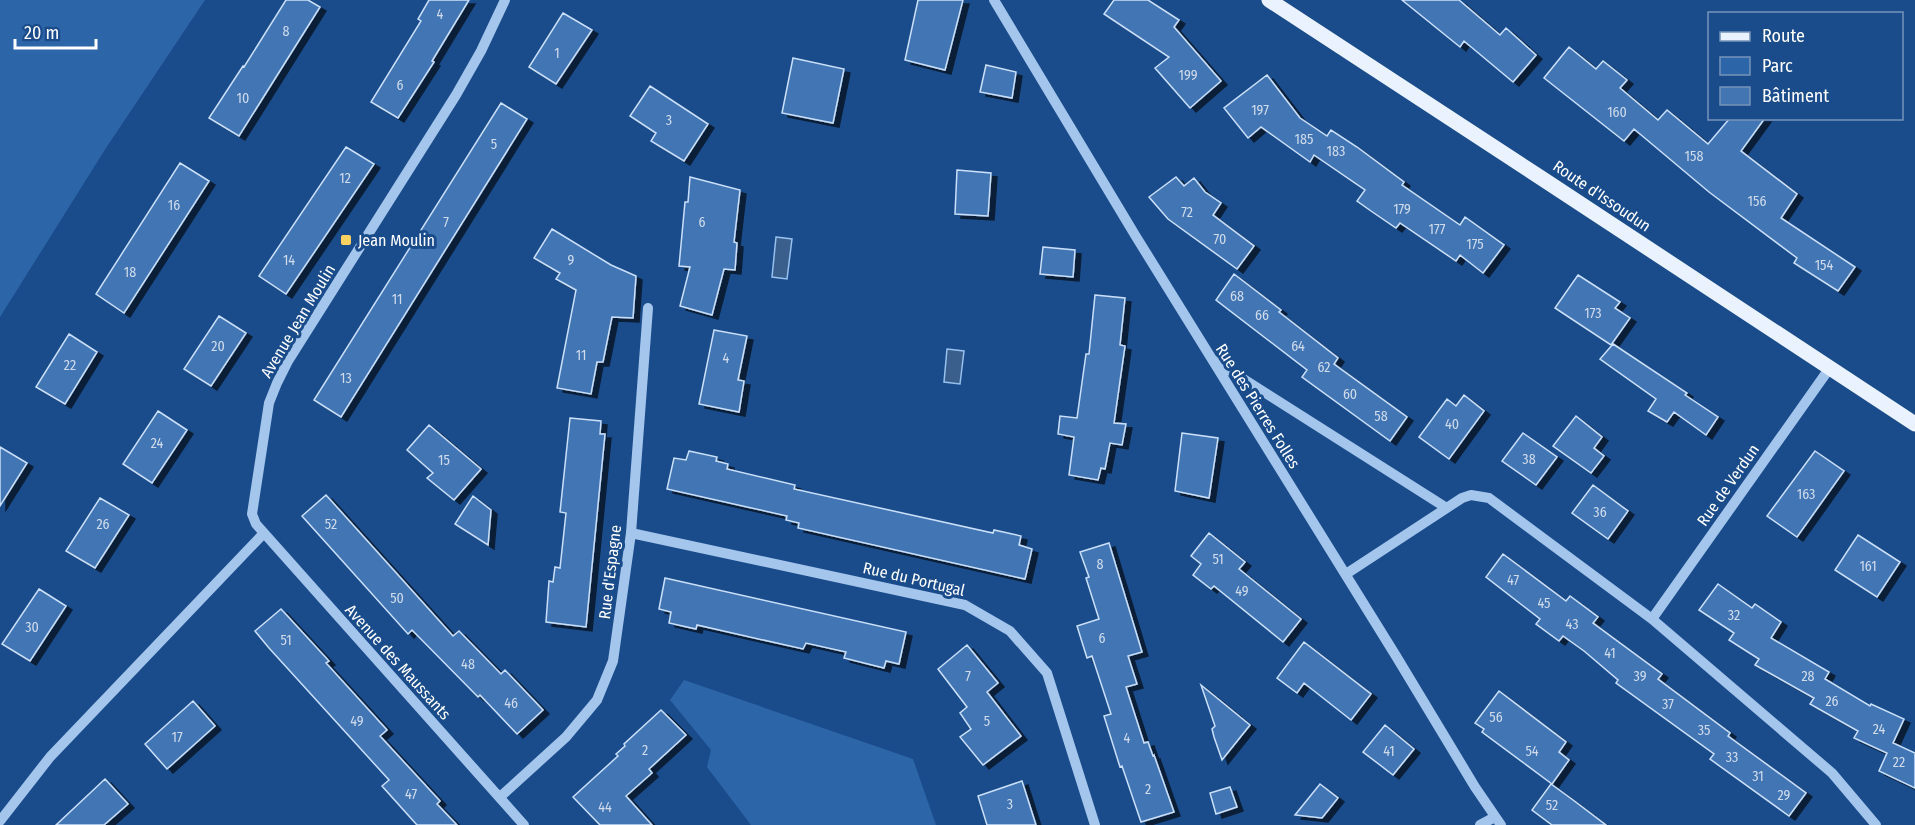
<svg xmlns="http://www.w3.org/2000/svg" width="1915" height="825" font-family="'Fira Sans Condensed',sans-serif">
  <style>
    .green { fill: #2d65a9 }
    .water { fill: #3a5f8c; stroke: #97c0ef; stroke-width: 1.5 }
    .building { fill: #4375b3; stroke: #cae0fa; stroke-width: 1.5; filter: url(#shadow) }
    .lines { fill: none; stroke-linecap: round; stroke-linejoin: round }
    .minor { stroke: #a4c6ed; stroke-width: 10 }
    .major { stroke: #eaf2ff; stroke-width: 15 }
    .poi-dot { fill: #ffd160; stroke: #1a4c8b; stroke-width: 2 }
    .labels { text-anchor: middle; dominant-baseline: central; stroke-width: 6; stroke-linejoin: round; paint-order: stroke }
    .number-label { font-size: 14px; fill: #d0dcec }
    .street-label { font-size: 16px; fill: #fff; stroke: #1a4c8b }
    .poi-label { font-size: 16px; fill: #fff; stroke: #1a4c8b; text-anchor: start }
  </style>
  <defs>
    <filter id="shadow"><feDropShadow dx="6" dy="4" stdDeviation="0" flood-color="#0009"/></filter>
  </defs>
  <rect width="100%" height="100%" fill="#1a4c8b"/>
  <path class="green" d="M0,0h205l-99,148 -106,169z
    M684,680l229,79 23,66h-185l-44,-58 4,-17 -41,-50z"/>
  <path class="water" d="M776,237l16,2 -5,40 -15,-2z
    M947,349l17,2 -4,33 -16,-2z"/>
  <path class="building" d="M286,0h22l12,7 -81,129 -30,-18 34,-52 1,1z
    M429,0h40l-37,61 2,1 -36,56 -27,-16 50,-81 -3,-2z
    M918,0h45l-18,70 -40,-10z
    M1114,0h34l31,20 -5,7 47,54 -31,27 -35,-40 14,-11 -65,-43z
    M1402,0h57l41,35 6,-7 30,27 -23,27 -49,-41 -4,6z
    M563,13l29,17 -36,54 -27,-17z
    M1569,47l27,22 7,-8 24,19 -7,8 38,32 9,-10 41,34 22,-26h35l-24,33 56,43 -16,24 74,49 -17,24 -44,-28 3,-5 -88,-66 -75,-63 -10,12 -80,-63z
    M793,58l51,11 -11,54 -51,-10z
    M986,65l30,7 -4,26 -32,-6z
    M1267,75l33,43 27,18 4,-6 26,17 47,35 -2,3 58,40 5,-8 39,28 -21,28 -23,-18 -4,6 -56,-38 -4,5 -25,-17 -14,-10 8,-11 -51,-35 -4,7 -49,-35 -13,11 -24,-30z
    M650,86l58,38 -24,37 -33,-20 5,-8 -26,-17z
    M501,103l26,16 -186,298 -27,-17z
    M346,147l28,17 -88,130 -27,-18z
    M180,163l29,18 -85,132 -28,-19z
    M957,170l34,3 -3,43 -33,-2z
    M690,177l50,13 -6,52 3,1 -2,27 -11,-1 -12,46 -32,-9 10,-39 -11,-1 6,-64h3z
    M1176,177l8,9 10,-8 11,14 16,11 -8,12 41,31 -17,23 -69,-50 -19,-22z
    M552,229l59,36 25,11 -3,42 -21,-1 -9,45h-6l-6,32 -34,-6 19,-98 -20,-11 4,-6 -26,-15z
    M1043,247l32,3 -2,27 -33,-3z
    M1234,274l47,36 -2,2 59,46 -4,6 73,53 -17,24 -88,-64 5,-7 -91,-70z
    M1578,275l42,27 -5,6 15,10 -19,27 -56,-37z
    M1095,295l30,3 -5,47 5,1 -11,77 12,1 -4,21 -12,-2 -5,26 -4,-1 -3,12 -29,-5 5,-38 -16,-3 2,-18 17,2 9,-64h3z
    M219,316l27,17 -35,53 -27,-17z
    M714,330l33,6 -9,44 6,1 -5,31 -40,-8z
    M69,334l28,18 -32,52 -29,-17z
    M1613,344l74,49 -2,2 33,22 -12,18 -32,-23 -7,10 -19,-11 8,-12 -56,-40z
    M1464,395l20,16 -35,48 -30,-22 28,-38 9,7z
    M158,411l29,19 -35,53 -29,-19z
    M1576,416l26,21 -8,11 10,8 -13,17 -38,-27z
    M570,418l31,3 -1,13h5l-19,193 -40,-5 3,-41 4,1 2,-15 5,1 6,-55 -6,-1z
    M429,425l52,44 -27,31 -27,-22 6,-5 -26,-23z
    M1182,433l36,5 -9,60 -34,-7z
    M1523,433l34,24 -21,28 -34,-24z
    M0,447l27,16 -27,43z
    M689,451l28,6 -1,4 12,3 -1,5 68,16 -1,4 199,44 1,-3 27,6 -2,9 13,4 -7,30 -227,-51 1,-5 -13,-3 1,-4 -120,-27 7,-31 12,2z
    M1815,451l29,20 -47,66 -30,-21z
    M1593,485l35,26 -20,28 -36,-26z
    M326,495l127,141 6,-5 42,43 4,-4 38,40 -26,24 -37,-39 -2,2 -66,-67 -4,4 -106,-118z
    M473,496l18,14 -3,35 -33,-21z
    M100,498l29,17 -34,53 -29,-17z
    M1209,533l36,29 -6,7 62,50 -18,23 -69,-56 -3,3 -18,-14 8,-11 -10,-8z
    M1858,535l42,27 -23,35 -42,-27z
    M1109,543l33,109 -14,4 9,28 -11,3 18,56 4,-1 5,14 1,-1 20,57 -33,10 -19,-56 -2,1 -16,-51 7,-2 -19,-58 -5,2 -10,-32 22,-7 -13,-41 3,-1 -9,-25z
    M1503,554l63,47 4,-5 28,21 -5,6 69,51 -4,5 72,54 -2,3 78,57 -17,23 -79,-57 4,-5 -98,-71 2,-3 -34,-29 -21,-15 -4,5 -23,-17 4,-5 -54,-42z
    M665,578l241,54 -7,32 -13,-3 -2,7 -40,-10 2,-6 -40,-9 -3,6 -106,-24 -1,4 -27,-6 2,-11 -12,-3z
    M1718,584l34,24 3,-4 26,18 -10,16 58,34 -4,7 45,27 1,-2 33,15 -11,24 22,10v35l-36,-17 8,-18 -33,-15 4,-7 -48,-27 4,-6 -59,-33 4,-6 -30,-19 5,-7 -35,-23z
    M39,589l27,17 -36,55 -28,-17z
    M281,609l48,52 -3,2 61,67 -7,6 60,65 -3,3 20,21h-40l-35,-39 7,-6 -120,-132 -14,-17z
    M1304,642l67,52 -20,26 -47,-37 -7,10 -20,-15z
    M967,645l31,38 -11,9 34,44 -38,29 -23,-28 11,-8 -11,-16 7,-6 -29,-38z
    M1201,685l49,40 -28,35 -8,-23 -2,-8 3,-3z
    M1499,691l67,51 -7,10 10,8 -17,24 -70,-52 2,-3 -9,-6z
    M193,701l22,25 -48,43 -22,-25z
    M661,710l25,25 -37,34 3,4 -26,23 26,29h-52l-27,-28 45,-41 -2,-2 9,-8 -1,-2z
    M1385,725l29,24 -21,26 -30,-23z
    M105,779l23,25 -24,21h-48z
    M1022,781l14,44h-49l-9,-29z
    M1320,784l18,14 -16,20 -27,-3z
    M1551,784l22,16 33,25h-54l-20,-15z
    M1230,787l7,20 -21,7 -6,-21z"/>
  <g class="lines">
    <path class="minor" d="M505,0l-24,51 -25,44 -168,266 -11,22 -8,20 -17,111 4,10 268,301
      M994,0l141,235 261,421 79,131 26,38
      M1215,361l230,146
      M631,533l334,72 45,26 37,42 48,152
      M1346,574l116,-76 9,-3 18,3 163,121 180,154 44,52
      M1652,619l177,-250
      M500,797l66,-60 31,-37 16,-39 18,-128 17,-225
      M0,821l50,-64 214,-224
      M1480,825l15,-8"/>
    <path class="major" d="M1269,0c216,140 431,283 646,424"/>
  </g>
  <rect class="poi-dot" x="340" y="234" width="12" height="12" rx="3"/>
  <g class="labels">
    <g class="number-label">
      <text x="440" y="14">4</text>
      <text x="286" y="31">8</text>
      <text x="557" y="53">1</text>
      <text x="1188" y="75">199</text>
      <text x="400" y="85">6</text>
      <text x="243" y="98">10</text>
      <text x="1260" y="110">197</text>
      <text x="1617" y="112">160</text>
      <text x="669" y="120">3</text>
      <text x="1304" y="139">185</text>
      <text x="494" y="144">5</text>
      <text x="1336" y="151">183</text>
      <text x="1694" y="156">158</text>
      <text x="345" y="178">12</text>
      <text x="1757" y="201">156</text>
      <text x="174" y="205">16</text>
      <text x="1402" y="209">179</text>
      <text x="1187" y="212">72</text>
      <text x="446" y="222">7</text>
      <text x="702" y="222">6</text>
      <text x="1437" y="229">177</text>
      <text x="1220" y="239">70</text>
      <text x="1475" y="244">175</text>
      <text x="289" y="260">14</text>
      <text x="571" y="260">9</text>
      <text x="1824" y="265">154</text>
      <text x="130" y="272">18</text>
      <text x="1237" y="296">68</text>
      <text x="397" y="299">11</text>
      <text x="1593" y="313">173</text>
      <text x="1262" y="315">66</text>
      <text x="218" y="346">20</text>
      <text x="1298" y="346">64</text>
      <text x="581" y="355">11</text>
      <text x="726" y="358">4</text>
      <text x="70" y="365">22</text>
      <text x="1324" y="367">62</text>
      <text x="346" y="378">13</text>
      <text x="1350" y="394">60</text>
      <text x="1381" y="416">58</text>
      <text x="1452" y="424">40</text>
      <text x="157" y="443">24</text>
      <text x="1529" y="459">38</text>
      <text x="444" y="460">15</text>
      <text x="1806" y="494">163</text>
      <text x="1600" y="512">36</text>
      <text x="103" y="524">26</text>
      <text x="331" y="524">52</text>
      <text x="1218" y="559">51</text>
      <text x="1100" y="564">8</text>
      <text x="1868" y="566">161</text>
      <text x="1513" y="580">47</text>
      <text x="1242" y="591">49</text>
      <text x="397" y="598">50</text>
      <text x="1544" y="603">45</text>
      <text x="1734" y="615">32</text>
      <text x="1572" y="624">43</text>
      <text x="32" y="627">30</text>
      <text x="1102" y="638">6</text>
      <text x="286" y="640">51</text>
      <text x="1610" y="653">41</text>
      <text x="468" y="664">48</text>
      <text x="968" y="676">7</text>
      <text x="1640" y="676">39</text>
      <text x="1808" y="676">28</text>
      <text x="1832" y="701">26</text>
      <text x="511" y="703">46</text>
      <text x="1668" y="704">37</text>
      <text x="1496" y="717">56</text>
      <text x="357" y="721">49</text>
      <text x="987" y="721">5</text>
      <text x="1879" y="729">24</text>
      <text x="1704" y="730">35</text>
      <text x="177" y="737">17</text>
      <text x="1127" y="738">4</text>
      <text x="645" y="750">2</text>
      <text x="1389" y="751">41</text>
      <text x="1532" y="751">54</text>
      <text x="1732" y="757">33</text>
      <text x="1899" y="762">22</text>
      <text x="1758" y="776">31</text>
      <text x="1148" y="789">2</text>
      <text x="411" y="794">47</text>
      <text x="1784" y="795">29</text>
      <text x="1010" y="804">3</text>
      <text x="1552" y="805">52</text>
      <text x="605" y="807">44</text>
    </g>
    <g class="street-label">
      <text transform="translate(1602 196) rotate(34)">Route d'Issoudun</text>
      <text transform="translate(298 321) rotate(-59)">Avenue Jean Moulin</text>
      <text transform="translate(1258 406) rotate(58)">Rue des Pierres Folles</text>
      <text transform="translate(1728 485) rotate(-55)">Rue de Verdun</text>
      <text transform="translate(610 572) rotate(-83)">Rue d'Espagne</text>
      <text transform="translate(914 579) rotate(13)">Rue du Portugal</text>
      <text transform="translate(398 662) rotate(48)">Avenue des Maussants</text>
    </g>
    <g class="poi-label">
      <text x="358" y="240">Jean Moulin</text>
    </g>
  </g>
  <rect x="1708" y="12" width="195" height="108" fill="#1a4c8b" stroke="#7694b9" stroke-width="1.5"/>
  <rect x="1720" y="32" width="30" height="9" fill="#eaf2ff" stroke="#7694b9" stroke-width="1.5"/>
  <text x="1762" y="42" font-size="18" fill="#ffffff">Route</text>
  <rect x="1720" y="57" width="30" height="18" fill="#2d65a9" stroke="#7694b9" stroke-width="1.5"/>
  <text x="1762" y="72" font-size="18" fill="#ffffff">Parc</text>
  <rect x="1720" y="87" width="30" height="18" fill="#4375b3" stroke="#7694b9" stroke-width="1.5"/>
  <text x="1762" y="102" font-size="18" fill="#ffffff">Bâtiment</text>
  <path d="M15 39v9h81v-9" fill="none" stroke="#ffffff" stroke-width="3"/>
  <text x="24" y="39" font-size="18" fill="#ffffff" stroke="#1a4c8b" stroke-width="4.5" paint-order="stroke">20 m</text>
</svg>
